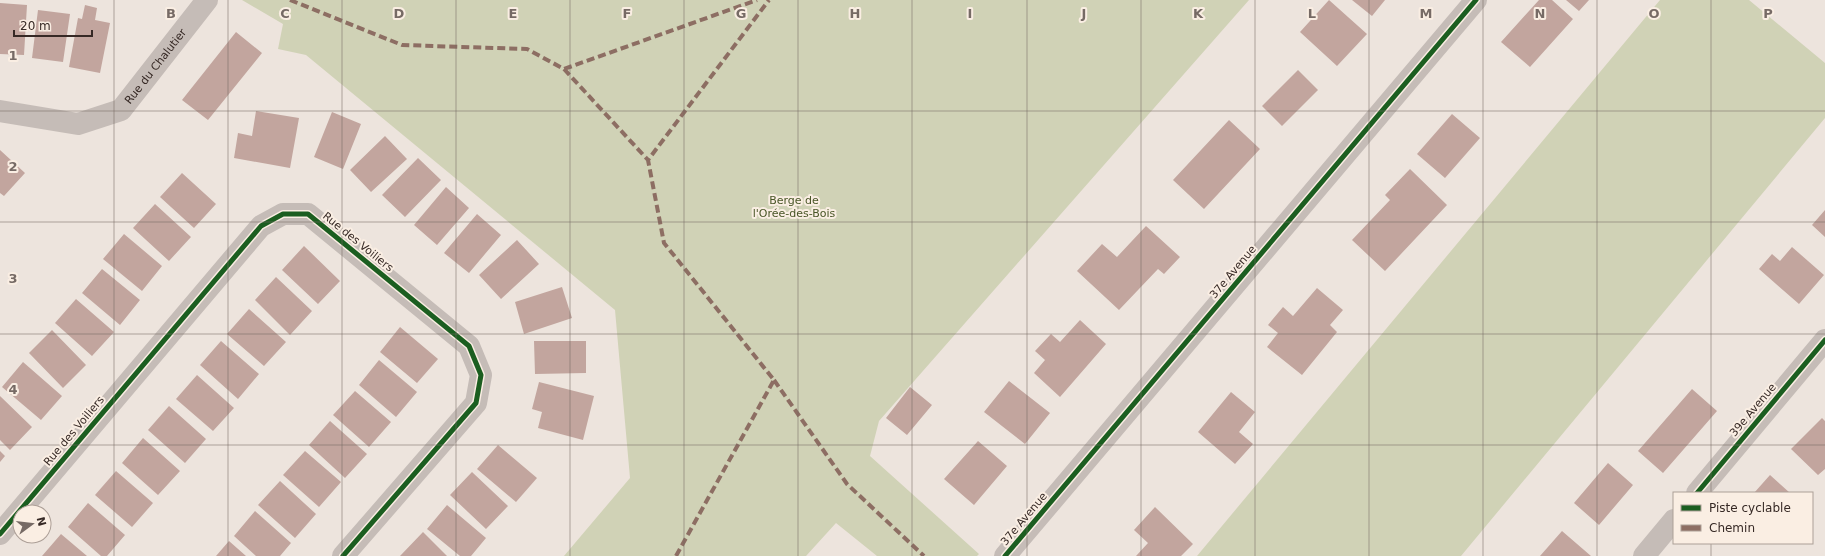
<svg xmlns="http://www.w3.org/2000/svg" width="1825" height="556" font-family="'DejaVu Sans',sans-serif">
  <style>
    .green { fill: #d0d2b6 }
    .building { fill: #c2a59e }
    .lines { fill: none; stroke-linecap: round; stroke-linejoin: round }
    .minor { stroke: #c5bcb7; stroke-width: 22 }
    .quiet { stroke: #8d6e63; stroke-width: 4; stroke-dasharray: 8 4; stroke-linecap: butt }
    .cycleway-casing { stroke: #faeee3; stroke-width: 8 }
    .cycleway { stroke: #1b5e20; stroke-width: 5 }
    .grid { fill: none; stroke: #766a65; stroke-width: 1; stroke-opacity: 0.55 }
    .labels { text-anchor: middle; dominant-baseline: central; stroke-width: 4; stroke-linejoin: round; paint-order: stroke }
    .street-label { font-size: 11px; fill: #362925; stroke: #faeee3 }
    .park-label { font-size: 11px; fill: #495627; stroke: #faeee3 }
    .grid-label { font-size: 13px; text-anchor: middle; font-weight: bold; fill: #766a65; stroke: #faeee3; stroke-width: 4; stroke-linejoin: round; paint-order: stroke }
  </style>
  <rect width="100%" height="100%" fill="#ede4dd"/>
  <path class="green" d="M242,0h1007l-370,421 -9,35 109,98 -2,2h-100l-41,-33 -30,33h-242l66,-78 -15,-168 -309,-255 -28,-6 5,-25z
    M1660,0h89l76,63v55l-364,438h-264z"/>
  <path class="building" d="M1329,0l38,34 -30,32 -37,-34z
    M1352,0h33l-13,16z
    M1539,0h13l21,19 -43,48 -29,-25z
    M1566,0h23l-10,11z
    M0,3l27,2 -3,50 -24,-1z
    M85,5l12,3 -2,12 15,3 -10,50 -31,-6 9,-49 4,1z
    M38,10l32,4 -7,48 -31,-4z
    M236,32l26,21 -54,67 -26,-20z
    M1298,70l20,20 -36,36 -20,-20z
    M256,111l43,7 -9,50 -56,-10 4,-25 14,3z
    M332,112l29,12 -18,45 -29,-12z
    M1452,114l28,24 -35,40 -28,-24z
    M1229,120l31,29 -56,60 -31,-29z
    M385,136l22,23 -36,33 -21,-22z
    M0,150l25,23 -21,23 -4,-3z
    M418,158l23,22 -36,37 -23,-22z
    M1410,169l37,36 -62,66 -33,-31 38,-40 -5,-5z
    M182,173l34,31 -22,24 -34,-31z
    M446,187l23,21 -32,37 -23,-20z
    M155,204l36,33 -22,24 -36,-33z
    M1825,210v27l-13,-12z
    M477,214l24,21 -32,38 -25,-20z
    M1146,226l34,31 -16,17 -6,-5 -39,41 -42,-39 25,-27 15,13z
    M124,234l38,32 -20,25 -39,-32z
    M517,240l22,24 -38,35 -22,-24z
    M304,246l36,35 -22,23 -36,-34z
    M1792,247l32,28 -25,29 -40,-35 13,-15 8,7z
    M102,269l38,31 -20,25 -38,-32z
    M276,277l36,34 -22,24 -35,-35z
    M562,287l10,31 -48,16 -9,-32z
    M1317,288l26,22 -13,15 7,7 -35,43 -35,-28 11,-14 -10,-8 15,-18 10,9z
    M76,299l38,33 -22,24 -37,-33z
    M249,309l37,33 -22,24 -37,-32z
    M1080,320l26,24 -46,53 -26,-24 11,-13 -10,-9 16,-17 9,8z
    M400,327l38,32 -21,24 -37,-31z
    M52,330l34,35 -23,23 -34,-35z
    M221,341l38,33 -21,25 -38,-34z
    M534,341h52v32l-51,1z
    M379,360l38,32 -21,25 -37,-32z
    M23,362l39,34 -21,24 -39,-33z
    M197,375l37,33 -21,23 -37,-32z
    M1009,381l41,32 -25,31 -41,-32z
    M539,382l55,14 -11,44 -45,-12 4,-16 -10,-3z
    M910,387l22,18 -25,30 -21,-17z
    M1692,389l25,22 -54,62 -25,-22z
    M355,391l36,31 -22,25 -36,-32z
    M1231,392l24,20 -16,20 14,12 -18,20 -37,-32z
    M0,396l32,31 -22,23 -10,-10z
    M169,406l37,33 -21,24 -37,-33z
    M1822,418l3,3v48l-7,6 -27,-26z
    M330,421l37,33 -22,24 -36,-33z
    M143,438l37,33 -22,24 -36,-32z
    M978,441l29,25 -33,39 -30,-26z
    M498,445l39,33 -21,24 -39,-33z
    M0,451l5,5 -5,6z
    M305,451l36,31 -22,25 -36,-32z
    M1608,463l25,22 -34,40 -25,-22z
    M116,471l37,32 -21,24 -37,-32z
    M472,472l36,34 -22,23 -36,-34z
    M1770,475l20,18h-36z
    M280,481l36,33 -21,24 -37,-33z
    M88,503l37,32 -18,21h-6l-33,-29z
    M447,505l39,33 -15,18h-11l-33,-27z
    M1155,507l38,37 -12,12h-45l12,-13 -14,-13z
    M255,511l36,32 -11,13h-24l-22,-20z
    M1562,531l29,25h-51z
    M423,532l24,24h-47z
    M61,534l26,22h-45z
    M229,541l17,15h-30z"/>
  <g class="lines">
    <g class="minor">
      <path id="s1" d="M0,111l78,13 43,-14 86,-110"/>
      <path d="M1697,493l128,-153"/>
      <path d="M0,534l261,-308 22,-12h25l161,132 12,29 -5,28 -133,153"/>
      <path d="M1005,556l471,-556"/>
      <path d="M1644,556l30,-36"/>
    </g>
    <path class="quiet" d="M290,0l112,45 125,4 37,20 193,-69
      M564,69l84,91
      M774,380l73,104 77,72
      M676,556l98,-176 -110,-137 -16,-83 121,-160"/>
    <defs>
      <path id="cycleway" d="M1697,493l128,-153
        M0,534l261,-308 22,-12h25l161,132 12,29 -5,28 -133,153
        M1005,556l471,-556"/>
    </defs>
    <use href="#cycleway" class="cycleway-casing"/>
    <use href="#cycleway" class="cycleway"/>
  </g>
  <path class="grid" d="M114,0v556M228,0v556M342,0v556M456,0v556M570,0v556M684,0v556M798,0v556M912,0v556M1027,0v556M1141,0v556M1255,0v556M1369,0v556M1483,0v556M1597,0v556M1711,0v493M0,111h1825M0,222h1825M0,334h1825M0,445h1825M1711,543v13"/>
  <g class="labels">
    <g class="street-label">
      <text stroke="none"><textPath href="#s1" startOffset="180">Rue du Chalutier</textPath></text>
      <text transform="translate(358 242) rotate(39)">Rue des Voiliers</text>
      <text transform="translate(1233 272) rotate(-50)">37e Avenue</text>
      <text transform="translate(1753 410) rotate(-50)">39e Avenue</text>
      <text transform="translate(74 431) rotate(-50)">Rue des Voiliers</text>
      <text transform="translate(1024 519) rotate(-50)">37e Avenue</text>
    </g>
    <g class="park-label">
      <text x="794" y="200">Berge de<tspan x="794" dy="13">l'Orée-des-Bois</tspan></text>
    </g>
  </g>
  <g class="grid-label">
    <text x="171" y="18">B</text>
    <text x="285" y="18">C</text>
    <text x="399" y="18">D</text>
    <text x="513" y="18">E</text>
    <text x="627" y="18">F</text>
    <text x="741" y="18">G</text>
    <text x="855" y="18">H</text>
    <text x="970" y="18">I</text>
    <text x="1084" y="18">J</text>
    <text x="1198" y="18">K</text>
    <text x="1312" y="18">L</text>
    <text x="1426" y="18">M</text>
    <text x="1540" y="18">N</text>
    <text x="1654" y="18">O</text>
    <text x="1768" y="18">P</text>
    <text x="13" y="60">1</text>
    <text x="13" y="171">2</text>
    <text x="13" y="283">3</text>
    <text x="13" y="394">4</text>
  </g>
  <rect x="1673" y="492" width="140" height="52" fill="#faeee3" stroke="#ac9f97"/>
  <rect x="1681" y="505" width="20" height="6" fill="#1b5e20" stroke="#ac9f97"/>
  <text x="1709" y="512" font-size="12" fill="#362925">Piste cyclable</text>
  <rect x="1681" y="525" width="20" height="6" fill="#8d6e63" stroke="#ac9f97"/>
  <text x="1709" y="532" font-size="12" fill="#362925">Chemin</text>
  <g transform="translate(32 524) rotate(75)"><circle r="19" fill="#faeee3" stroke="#ac9f97"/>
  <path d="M0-3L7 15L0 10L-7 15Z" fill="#766a65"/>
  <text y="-6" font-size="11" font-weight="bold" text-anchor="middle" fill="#362925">N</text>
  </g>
  <path d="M14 30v6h78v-6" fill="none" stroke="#362925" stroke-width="2"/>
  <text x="20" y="30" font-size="12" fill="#362925" stroke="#faeee3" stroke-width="3" paint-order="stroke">20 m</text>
</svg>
